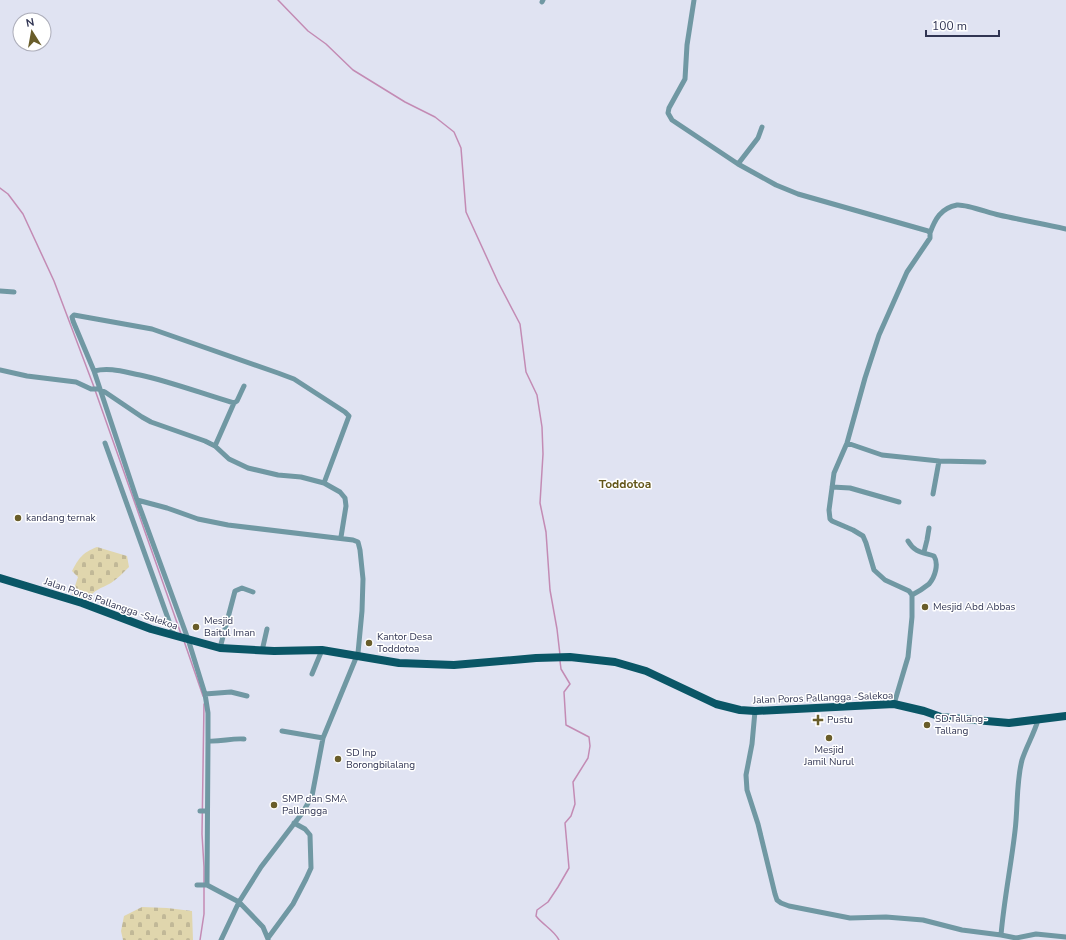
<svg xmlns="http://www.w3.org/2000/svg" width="1066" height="940" font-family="'Nunito Sans',sans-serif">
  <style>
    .cemetery { fill: url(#cemetery-stones) }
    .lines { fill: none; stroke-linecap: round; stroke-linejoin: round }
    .stream { stroke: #c38bb4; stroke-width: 1.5 }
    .street { stroke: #7098a3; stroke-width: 5 }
    .primary { stroke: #0a5666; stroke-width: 8 }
    .poi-dot { fill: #695d2a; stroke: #fff; stroke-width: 1.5 }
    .labels { text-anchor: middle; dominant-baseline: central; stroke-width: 3; stroke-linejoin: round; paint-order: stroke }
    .poi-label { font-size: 10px; fill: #313553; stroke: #fff; text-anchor: start }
    .street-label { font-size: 10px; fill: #313553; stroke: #fff }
    .quarter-label { font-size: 12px; font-weight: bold; fill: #635619; stroke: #fff }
  </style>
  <defs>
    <pattern id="cemetery-stones" width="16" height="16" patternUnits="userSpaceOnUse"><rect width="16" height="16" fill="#e0d6ad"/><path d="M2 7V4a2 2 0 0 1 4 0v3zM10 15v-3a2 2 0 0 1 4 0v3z" fill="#c1b897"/></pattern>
  </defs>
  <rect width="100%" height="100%" fill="#e0e3f2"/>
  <path class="cemetery" d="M97,547l30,9 2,11c-6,6 -11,11 -18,16 -11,6 -16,6 -24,17l-15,-5 6,-18 -6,-6c7,-13 10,-18 25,-24z
    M142,907l25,1 25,3 1,29h-70l-2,-9 3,-15z"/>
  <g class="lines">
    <path class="stream" d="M278,0l30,31 18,13 27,26 52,32 30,15 19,15 7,16 5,64 32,70 22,42 6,48 11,23 5,32 1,27 -3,49 6,29 4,58 7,39 3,26
      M0,188l8,6 15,20 31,67 40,106
      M95,390l86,244
      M184,641l19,55
      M200,940l4,-26v-47l-2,-33 2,-130
      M559,940c-5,-10 -16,-15 -23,-24l1,-6 11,-8 10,-15 11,-19 -4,-45 6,-7 4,-12 -2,-22 15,-24 2,-12 -1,-9 -23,-12 -2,-33 6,-8 -9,-15 -1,-8"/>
    <path class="street" d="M694,0l-7,45 -2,34 -16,29 -1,5 4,7 66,44 38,21 22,9 130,37 2,2v5l-23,34 -28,63 -14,43 -18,65 -13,30 -5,37 1,9 2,2 21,9 10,6 3,7 8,27 11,10 24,11 3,4v22l-4,40 -14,47
      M542,2l1,-2
      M738,164l20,-26 4,-11
      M930,233c5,-14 11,-25 27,-28 9,-1 32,8 42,10 22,5 45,9 67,14
      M0,291l14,1
      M0,370l27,6 49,6 15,7h7l7,3 37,25 9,5 54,19 10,5 14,13 19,9 30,7 23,2 23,6 16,9 5,6 1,8 -5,31
      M94,371l-21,-50 -1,-4 2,-2 78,14 126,44 16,6 51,33 4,4 -25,67
      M105,443l69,192
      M847,443l35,12 57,6 45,1
      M215,446l19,-43
      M832,487l18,1 49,14
      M933,494l6,-33
      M137,500l30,8 31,11 30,6 125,15 5,2 2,8 3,29 -1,32 -4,42 -35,85 -11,58 -9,16 -42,55 -22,35 -18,38
      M908,541c7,12 14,11 26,15 5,8 1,21 -5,28 -5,4 -11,8 -17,11
      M924,552l3,-12 2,-12
      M220,648l15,-57 7,-3 11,4
      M262,651l5,-22
      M312,674l10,-24
      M205,694l26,-2 16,4
      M755,711l-3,33 -6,31 1,15 11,34 17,70 2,6 4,3 8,3 61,12 36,-1 37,3 39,10 39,5 15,3 20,-4 30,3
      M282,731l41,7
      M208,741c13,1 23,-3 36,-2
      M200,811h7
      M197,885h10l32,17 24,25 5,12
      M207,885l1,-144v-28l-3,-19 -17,-55 -51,-139 -43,-129c16,-4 30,1 46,4 32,7 63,19 94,28l3,-2 7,-15
      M1001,935c3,-35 10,-69 14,-104 3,-23 1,-48 7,-71 4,-13 12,-26 16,-40
      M268,938l25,-34 13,-25 5,-11 -1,-33 -5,-6 -11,-6"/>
    <path class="primary" d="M0,578l82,25 69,26 69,19 54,3 48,-1 77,13 55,2 82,-7 34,-1 45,5 31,9 70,33 24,6 15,1 139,-7 30,7 17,6 68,6 57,-7"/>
  </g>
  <g class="poi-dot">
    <circle cx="18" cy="518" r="4"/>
    <circle cx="925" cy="607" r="4"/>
    <circle cx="196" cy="627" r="4"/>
    <circle cx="369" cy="643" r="4"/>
    <path d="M816 714h4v4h4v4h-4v4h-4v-4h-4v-4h4z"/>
    <circle cx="927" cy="725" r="4"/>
    <circle cx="829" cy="738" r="4"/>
    <circle cx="338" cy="759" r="4"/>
    <circle cx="274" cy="805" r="4"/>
  </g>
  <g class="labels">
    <g class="poi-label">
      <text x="26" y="518">kandang ternak</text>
      <text x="933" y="607">Mesjid Abd Abbas</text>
      <text x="204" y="621">Mesjid<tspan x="204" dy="12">Baitul Iman</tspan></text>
      <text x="377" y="637">Kantor Desa<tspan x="377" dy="12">Toddotoa</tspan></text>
      <text x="935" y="719">SD.Tallang-<tspan x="935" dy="12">Tallang</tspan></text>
      <text x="827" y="720">Pustu</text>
      <text x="829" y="750" text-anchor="middle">Mesjid<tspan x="829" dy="12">Jamil Nurul</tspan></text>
      <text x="346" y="753">SD Inp<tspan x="346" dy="12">Borongbilalang</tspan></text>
      <text x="282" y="799">SMP dan SMA<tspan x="282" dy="12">Pallangga</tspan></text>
    </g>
    <g class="street-label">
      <text transform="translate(111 604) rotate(19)">Jalan Poros Pallangga -Salekoa</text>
      <text transform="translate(823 698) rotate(-2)">Jalan Poros Pallangga -Salekoa</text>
    </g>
    <g class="quarter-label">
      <text x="625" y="484">Toddotoa</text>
    </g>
  </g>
  <g transform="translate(32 32) rotate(349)"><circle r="19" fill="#ffffff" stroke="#adaeba"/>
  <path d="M0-3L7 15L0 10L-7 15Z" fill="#695d2a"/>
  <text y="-6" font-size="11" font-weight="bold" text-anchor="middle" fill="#313553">N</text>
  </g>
  <path d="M926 30v6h73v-6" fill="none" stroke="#313553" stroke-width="2"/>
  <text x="932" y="30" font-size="12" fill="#313553" stroke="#ffffff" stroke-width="3" paint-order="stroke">100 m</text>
</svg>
